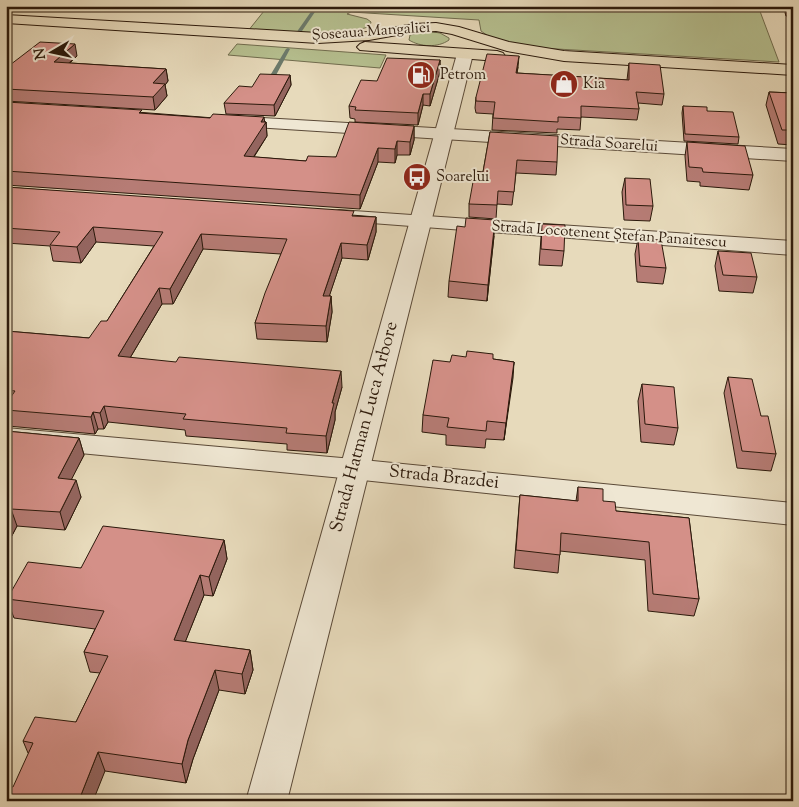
<svg xmlns="http://www.w3.org/2000/svg" width="799" height="807" font-family="'Sorts Mill Goudy',serif">
  <style>
    .green { fill: #b6c090; stroke: #706c4e }
    .lines { fill: none; stroke-linecap: round; stroke-linejoin: round }
    .stream { fill: #6c7a6c; fill-rule: evenodd }
    .minor-casing { stroke: #5a4937; stroke-width: 2 }
    .tertiary-casing { stroke: #5a4937; stroke-width: 2 }
    .primary-casing { stroke: #2b190b; stroke-width: 2 }
    .minor { fill: #efe7d3; fill-rule: evenodd }
    .tertiary { fill: #efe7d3; fill-rule: evenodd }
    .primary { fill: #e7dabb; fill-rule: evenodd }
    .wall { fill: #b67c75; stroke: #2b190b }
    .shaded-wall { fill: #94655f; stroke: #2b190b }
    .building { fill: #d49088; stroke: #2b190b }
    .labels { text-anchor: middle; dominant-baseline: central; stroke-width: 4; stroke-linejoin: round; paint-order: stroke }
    .far-street-label { font-size: 15px; fill: #2b190b; stroke: #efe7d3 }
    .far-poi-label { font-size: 15px; fill: #2b190b; stroke: #efe7d3; text-anchor: start }
    .street-label { font-size: 18px; fill: #2b190b; stroke: #efe7d3 }
  </style>
  <rect width="100%" height="100%" fill="#e7dabb"/>
  <filter id="stains"><feTurbulence type="fractalNoise" baseFrequency=".004" numOctaves="4"/><feColorMatrix values="0 0 0 0 .2 0 0 0 0 .09 0 0 0 0 .02 0 0 0 .5 -.17"/></filter>
  <radialGradient id="worn" r=".72"><stop offset=".6" stop-color="#630" stop-opacity="0"/><stop offset="1" stop-color="#630" stop-opacity=".3"/></radialGradient>
  <path class="green" d="M268,6h490l21,56 -256,-15 -32,-9 -10,-7 -2,-11 -128,-8 -4,2 20,5 4,3 -1,4c-26,12 -92,6 -122,5z
    M426,31l14,2 9,5v2c-11,8 -29,7 -40,0l1,-5z
    M237,44l149,11 -6,13 -152,-13z"/>
  <g class="lines">
    <path class="stream" d="M315,6h4l-19,28h-4v-1z
      M288,48l2,1 -16,30 -5,1 -1,-1 18,-30z"/>
    <defs>
      <path id="minor" d="M228,116l565,33v12l-571,-36 -3,-4 3,-4z
        M339,210l454,31v14l-461,-35 -4,-4 4,-4z
        M6,428l347,31 440,44v22l-440,-46 -347,-33z"/>
      <path id="tertiary" d="M465,49l6,2 2,3 -186,747h-41l211,-747 2,-3z"/>
      <path id="primary" d="M6,15l312,18 51,-1 45,-8 22,-1 23,4 50,15 55,9 229,14v10l-229,-14 -57,-10 -55,-17 -16,-3 -22,1 -45,8 -51,3 -312,-20z
        M365,42l132,9 6,2 2,3 -2,3 -6,2 -137,-11 -3,-3 3,-3z"/>
    </defs>
    <use href="#minor" class="minor-casing"/>
    <use href="#tertiary" class="tertiary-casing"/>
    <use href="#primary" class="primary-casing"/>
    <use href="#minor" class="minor"/>
    <use href="#tertiary" class="tertiary"/>
    <use href="#primary" class="primary"/>
  </g>
  <path class="wall" d="M783,6h10v10h-7z
    M77,56l-7,7 96,6 2,12 -3,4 2,11 -12,14 -149,-9v-33z
    M440,60v12l-10,34 -7,-1 -5,20 -63,-3v-3l-5,-1 -1,-12 28,-25z
    M629,63l35,31 -2,11 -24,-2 1,6 -2,11 -56,-3 -1,13 -23,-1v4l-65,-3 1,-16 -17,-1 -1,-5 1,-11 42,-30 -1,6 110,7z
    M290,75l1,10 -16,31 -49,-2 -2,-11z
    M769,92l24,1v52l-15,-1 -12,-39z
    M6,102l260,20 1,14 -13,21 52,4 30,-4 78,-31v14l-4,15h-13l-2,8 -17,-1 -18,47 -354,-24z
    M683,106l24,5 32,26 -1,7 -54,-3 -2,-28z
    M490,132l67,30 -1,13 -40,-2 -4,32 -15,-1 -1,15 -27,-2v-13l14,-32z
    M687,142l66,33 -4,15 -49,-4v-4l-13,-1 -2,-25z
    M625,178l28,28 -3,15 -26,-1 -2,-28z
    M6,187l370,30v15l-8,28 -26,-2 -13,38h2l1,16 -5,30 -70,-3 -2,-16 26,-69 -78,-5 -30,55h-11l-32,54 212,29 -7,25v8l-8,33 -40,-3v-6l-101,-8 -1,-6 -77,-8 -4,7h-6l-3,5 -87,-8 -2,-4v-91l83,7 18,-17 47,-75 -58,-4 -15,21 -28,-2 -3,-15 -44,-3z
    M542,224l22,27 -2,15 -23,-1z
    M494,236l-7,65 -39,-4 1,-16z
    M638,239l28,29 -3,16 -26,-2 -2,-28z
    M718,251l39,26 -4,16 -34,-2 -4,-25z
    M493,359l21,3 -10,78 -18,-1 -1,9 -39,-3v-10l-24,-3 1,-17 27,-53z
    M728,377l33,39 15,38 -5,17 -34,-3 -13,-75z
    M642,384l36,44 -4,17 -33,-3 -3,-41z
    M6,431l73,7 5,17 -13,24 10,18 -16,33 -48,-4 -11,21z
    M578,487l25,14 13,10 73,7 10,81 -5,17 -46,-5 -3,-51 -85,-9 -2,22 -44,-5 6,-73 56,6z
    M224,540l3,19 -14,37 -9,-1 -19,47 65,8 3,20 -8,24 -26,-4 -26,69 -7,24 -81,-12 -77,-18 -5,-12 53,-19 24,-49 -10,-1 -6,-20 11,-23 -81,-11 -7,-19 74,-31z"/>
  <path class="shaded-wall" d="M75,44l2,12 -21,18 -2,-12z
    M519,56l-1,11 -3,17 1,-11z
    M440,60v12l-10,34v-12z
    M166,69l2,12 -3,4 2,11 -12,14 -2,-13v-14z
    M290,75l1,10 -16,31 -1,-11z
    M423,94v11l-5,20v-12z
    M264,117l1,7 1,-2 1,14 -22,34 -1,-14z
    M414,126v14l-4,15v-13z
    M397,141v14l-2,8v-14z
    M378,148v14l-18,47v-14z
    M376,217v15l-8,28 -1,-15z
    M495,220l-1,16 -7,65 1,-16z
    M93,227l3,15 -15,21 -4,-16z
    M201,234l2,15 -30,55 -3,-15z
    M341,243l1,15 -18,54 -1,-16z
    M159,288l3,16 -41,69 -3,-17z
    M331,296l1,16 -5,30 -1,-16z
    M514,362l-1,16 -9,62 2,-17z
    M341,371l1,16 -7,25v8l-8,33 -1,-17 6,-33z
    M104,406l4,16 -4,7 -4,-16z
    M93,412l5,17 -3,5 -4,-17z
    M79,438l5,17 -21,41 -5,-18z
    M76,480l5,17 -16,33 -5,-18z
    M11,509l6,17 -11,21v-29z
    M224,540l3,19 -14,37 -4,-19z
    M200,575l4,20 -26,65 -4,-20z
    M250,650l3,20 -8,24 -3,-20z
    M215,670l4,20 -26,69 -7,24 -4,-19 6,-24z
    M98,752l7,19 -12,30 -12,-6z"/>
  <path class="building" d="M40,42l35,2 -21,18 112,7 -13,14 12,1 -12,13 -147,-8v-21z
    M487,54l32,2 -3,17 53,3 60,4v-17l31,2 4,29 -28,-2 3,17 -58,-3v12l-23,-1v5l-65,-4 2,-16 -19,-1v-4z
    M387,58l53,2 -10,34h-7l-5,19 -63,-3 1,-3 -7,-1 12,-26 16,1z
    M260,74l30,1 -16,30 -50,-2 15,-17 13,1z
    M769,92l24,1v37h-11z
    M6,102l136,8 -3,3 71,5 3,-4 51,3 -3,5h5l-22,34 62,5 2,-5 28,1 13,-35 65,4 -4,16 -13,-1 -2,8 -17,-1 -18,47 -354,-24z
    M683,106l24,1v4l26,1 6,25 -54,-3z
    M490,132l68,4 -1,26 -40,-2 -3,32 -16,-1 -1,14 -28,-1 6,-33 8,1z
    M687,142l58,4 8,29 -50,-3 -1,-4 -13,-1z
    M625,178l25,1 3,27 -27,-1z
    M6,187l348,24 -2,5 24,1 -9,28 -26,-2 -18,53h8l-5,30 -71,-3 10,-30 22,-54 -86,-5 -31,55 -11,-1 -41,68 58,6 3,-5 162,14 -9,32h2l-8,33 -40,-3 1,-5 -104,-9 3,-5 -82,-8 -4,7 -7,-1 -2,5 -85,-7v-6l9,-13 -9,-1v-59l83,7 12,-17h6l56,-89 -70,-5 -16,20 -27,-2 10,-13 -54,-4z
    M466,218l29,2 -7,65 -39,-4 8,-55 8,1z
    M542,224l23,1 -1,26 -23,-2z
    M638,239l23,1 5,28 -26,-2z
    M718,251l33,2 6,24 -34,-2z
    M467,351l26,3v5l21,3 -8,61 -19,-2 -1,10 -39,-4 2,-9 -26,-3 10,-55 17,2 2,-7 14,2z
    M728,377l24,2 9,37h7l8,38 -34,-3z
    M642,384l32,3 4,41 -33,-4z
    M6,431l73,7 -21,40 18,2 -16,32 -49,-3 -5,9z
    M578,487l25,2v12l12,1 1,9 73,7 10,81 -46,-5 -4,-52 -88,-9 -1,22 -44,-5 4,-55 58,6z
    M103,526l121,14 -15,37 -9,-2 -26,65 76,10 -8,24 -27,-4 -27,70 -6,24 -84,-12 -17,43 34,5 -1,1h-108v-15l7,1 20,-44 -10,-2 12,-24 41,5 32,-66 -24,-4 20,-41 -97,-12 21,-37 53,6z"/>
  <defs>
    <symbol id="fuel-disc" viewBox="-11 -11 22 22"><circle r="9.5" fill="#8f2418" stroke="#efe7d3"/><path d="M-5.5-6h7V0h2V4h1.3V-2.5L3-4.5l.8-.8L6-3V5H2.5V1h-1V6h-7ZM-4.2-4.7v3.2H.2V-4.7Z" fill="#fff"/></symbol>
    <symbol id="shop-disc" viewBox="-11 -11 22 22"><circle r="9.5" fill="#8f2418" stroke="#efe7d3"/><path d="M-5-2.5h2.3a2.7 3.5 0 0 1 5.4 0H5L5.5 6h-11ZM-1.5-2.5h3a1.5 2.3 0 0 0-3 0Z" fill="#fff"/></symbol>
    <symbol id="bus-disc" viewBox="-11 -11 22 22"><circle r="9.5" fill="#8f2418" stroke="#efe7d3"/><path d="M-5-6H5V4H4V6H2V4H-2V6H-4V4H-5ZM-3.5-4V0h7V-4ZM-3.5 1.2v1.5H-2V1.2ZM2 1.2v1.5H3.5V1.2Z" fill="#fff"/></symbol>
  </defs>
  <g fill-rule="evenodd">
    <use href="#fuel-disc" x="405" y="59" width="32" height="32"/>
    <use href="#shop-disc" x="548" y="68" width="32" height="32"/>
    <use href="#bus-disc" x="401" y="161" width="32" height="32"/>
  </g>
  <g class="labels">
    <g class="far-street-label">
      <text transform="translate(371 32) rotate(-4)">Șoseaua Mangaliei</text>
      <text transform="translate(609 144) rotate(4)">Strada Soarelui</text>
      <text transform="translate(609 235) rotate(4)">Strada Locotenent Ștefan Panaitescu</text>
    </g>
    <g class="far-poi-label">
      <text x="440" y="75">Petrom</text>
      <text x="583" y="84">Kia</text>
      <text x="436" y="177">Soarelui</text>
    </g>
    <g class="street-label">
      <text transform="translate(365 427) rotate(-75)">Strada Hatman Luca Arbore</text>
      <text transform="translate(444 478) rotate(6)">Strada Brazdei</text>
    </g>
  </g>
  <rect width="799" height="807" fill="none" stroke="#e7dabb" stroke-width="25"/>
  <rect x="8" y="8" width="784" height="792" fill="none" stroke="#2b190b" stroke-width="2.5"/>
  <rect x="12" y="12" width="774" height="782" fill="none" stroke="#2b190b"/>
  <g transform="translate(52 52) rotate(261)" stroke="#efe7d3" stroke-width="4" paint-order="stroke">
  <path d="M0-4L9 19L0 12L-9 19Z" fill="#2b190b"/>
  <text y="-8" font-size="14" font-weight="bold" text-anchor="middle" fill="#2b190b">N</text>
  </g>
  <rect width="100%" height="100%" filter="url(#stains)"/>
  <rect width="100%" height="100%" fill="url(#worn)"/>
</svg>
